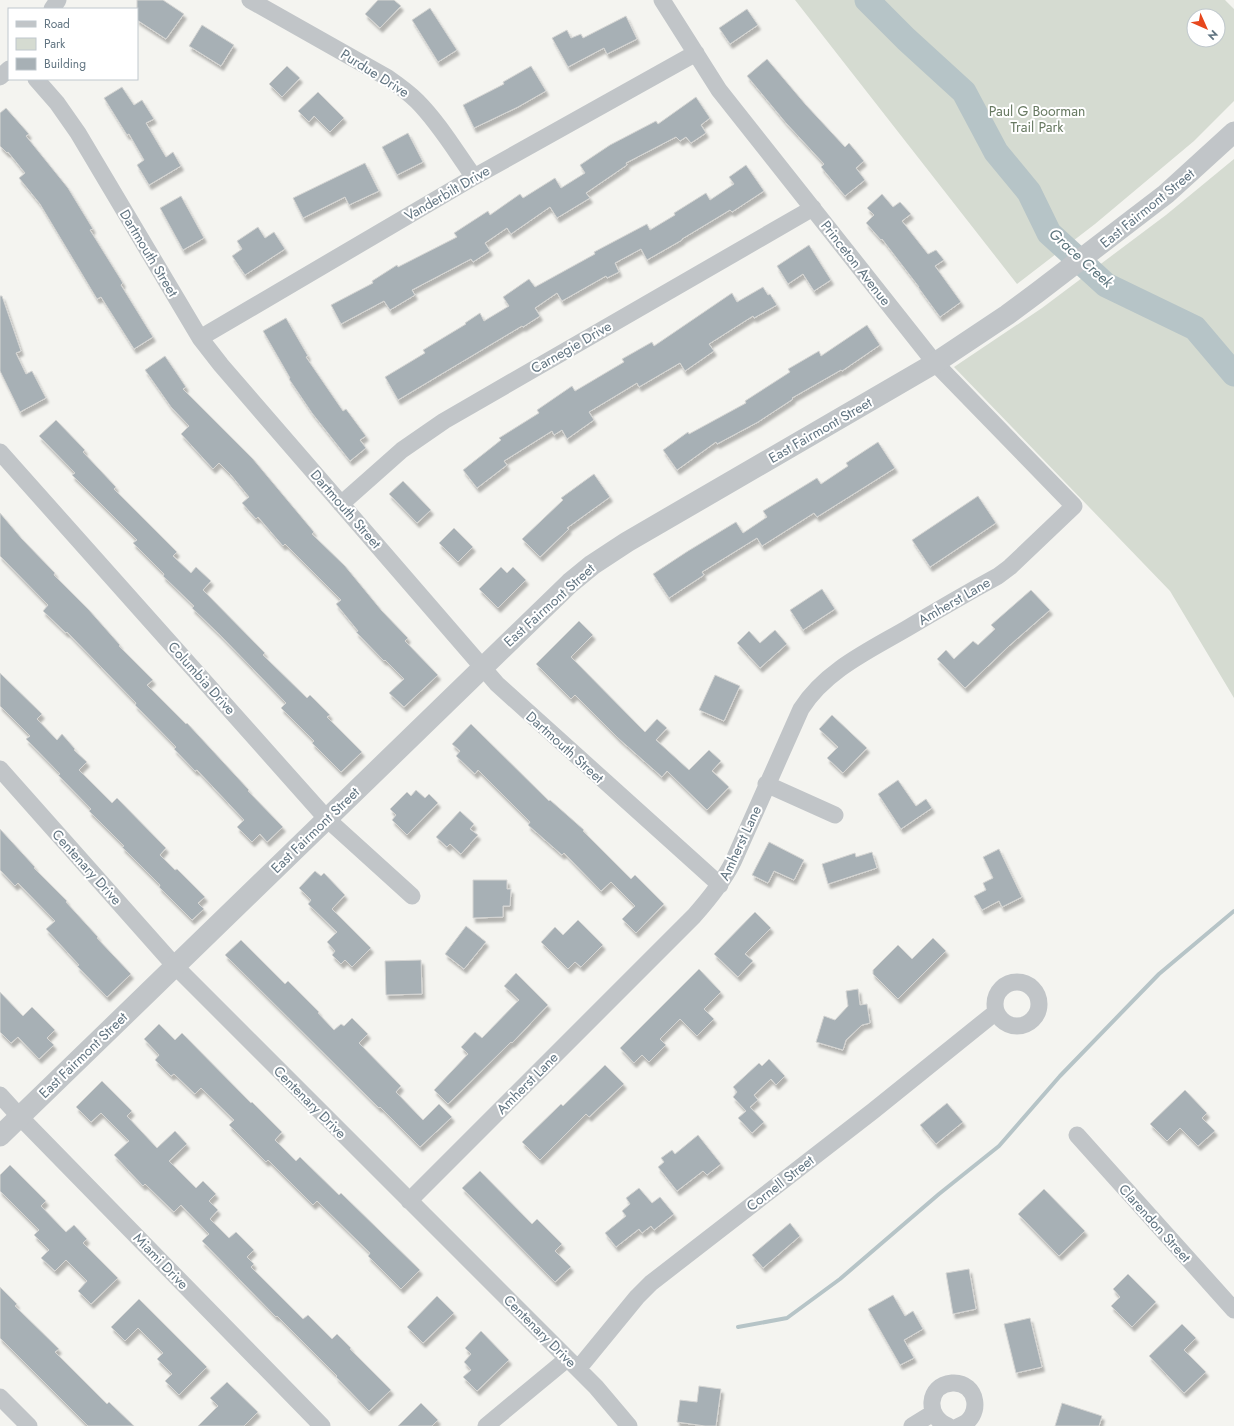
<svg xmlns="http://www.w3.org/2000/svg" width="1234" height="1426" font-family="Jost,sans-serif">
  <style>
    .green { fill: #d5dbd1; fill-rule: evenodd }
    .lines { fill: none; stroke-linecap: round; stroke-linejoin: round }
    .stream { stroke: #b6c4c7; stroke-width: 4 }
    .river { stroke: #b6c4c7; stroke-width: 25 }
    .building { fill: #a7b0b5; stroke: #d5d5d3; filter: url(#shadow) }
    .minor { stroke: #c1c5c8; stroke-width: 17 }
    .tertiary { stroke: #c1c5c8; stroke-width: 21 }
    .labels { text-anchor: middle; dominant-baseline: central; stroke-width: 4; stroke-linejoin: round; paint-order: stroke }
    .street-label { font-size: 14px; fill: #627582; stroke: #fff }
    .park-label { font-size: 14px; fill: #677961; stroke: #fff }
    .water-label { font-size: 15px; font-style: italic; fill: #5e777f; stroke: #fff }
  </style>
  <defs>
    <filter id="shadow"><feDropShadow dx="2.5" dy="4.5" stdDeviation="1" flood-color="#0004"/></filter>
  </defs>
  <rect width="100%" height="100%" fill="#f4f4f0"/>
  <path class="green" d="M795,0h430l9,9v92l-40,40 -99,83 -78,60zM1194,16h24v24h-24z
    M1234,159v539l-64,-107 -216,-224 88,-59 124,-93z"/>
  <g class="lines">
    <path class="stream" d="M738,1327l49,-9 53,-39 99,-85 60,-48 61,-70 99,-102 75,-63"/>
    <path class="river" d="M867,0l39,39 58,53 32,60 33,40 20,41 57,52 89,43 39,46"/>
  </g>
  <path class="building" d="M137,0h26l21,14 -18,25 -29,-19z
    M378,0h16l7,6 -21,22 -15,-14z
    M430,8l27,42 -19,12 -26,-42z
    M747,9l11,16 -28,19 -11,-16z
    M626,16l11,23 -30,15 -3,-6 -36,19 -16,-29 15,-8 4,8 10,-4 2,4z
    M202,25l32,20 -13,21 -32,-20z
    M767,59l39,46 39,42 4,-4 15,18 -8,7 9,12 -20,16 -24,-29 3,-3 -38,-41 -39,-47z
    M287,66l13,12 -18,19 -13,-13z
    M531,66l15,25 -28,16 -44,21 -11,-23 41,-21 -1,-2z
    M122,87l12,18 8,-5 12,19 -8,4 20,34 7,-5 8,14 -32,19 -12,-20 7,-5 -15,-26 -2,1 -23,-37z
    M318,92l26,26 -14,14 -16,-16 -5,6 -11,-11z
    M696,97l14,21 -9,7 5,8 -15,10 -5,-6 -6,4 -4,-4 -50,26 1,2 -41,28 4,5 -33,20 -7,-11 -39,27 -4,-6 -22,15 5,8 -17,11 -2,-3 -59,31 3,5 -25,15 -6,-9 -43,23 -10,-19 42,-22 -1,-2 25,-16 1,2 59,-30 -3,-4 34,-22 2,4 30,-21 3,4 32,-20 6,10 24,-15 -5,-8 30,-20 46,-24 2,3z
    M6,108l23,26 -3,2 42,52 25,41 -3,1 33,53 -2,2 32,52 -19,12 -33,-52 -4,2 -57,-95 -21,-26 6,-5 -17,-21 -1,1 -7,-7v-33z
    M408,133l15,29 -26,13 -15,-28z
    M365,163l14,28 -30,14 -4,-8 -42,21 -10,-20z
    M746,165l18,26 -32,21 -2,-2 -48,29v1l-35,20 -6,-11 -26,14 4,9 -12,6 -1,-2 -44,25 -5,-8 -22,15 5,8 -17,11 -1,-1 -124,74 -13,-23 40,-24 -2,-3 43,-26 -1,-1 15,-10 4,8 25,-15 -6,-9 26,-18 6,8 60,-33 -1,-2 53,-28 3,6 25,-15 -1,-2 32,-20 4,7 24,-16 -5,-7z
    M882,194l11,13 7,-5 11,12 -9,7 26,33 8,-4 8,10 -9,6 26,36 -21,15 -22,-30h1l-37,-48 -1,1 -15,-17 8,-8 -7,-7z
    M181,196l23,42 -21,12 -23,-42z
    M258,227l7,11 9,-6 11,17 -40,26 -13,-19 10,-7 -5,-8z
    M809,245l22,35 -17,11 -11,-17 -15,10 -11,-18z
    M763,287l5,8 2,-1 7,11 -23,13 -1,-2 -44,28 5,7 -29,20 -5,-8 -41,24 -2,-4 -48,29 5,8 -27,19 -5,-9 -8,5 -2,-4 -48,30 3,4 -30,23 -14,-18 38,-30 -2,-2 40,-25 -2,-3 35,-24 3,5 49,-29 -2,-3 30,-17 2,4 78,-53 5,9z
    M0,296h2l19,55 -5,2 10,21 6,-3 14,27 -26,14 -20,-41z
    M286,318l22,38 -2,1 37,54 3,-2 20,27 -6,4 6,8 -16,13 -38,-48 -23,-34 1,-1 -27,-47z
    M867,325l13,20 -38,26 -1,-1 -49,28 1,1 -35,23 -41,22 -1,-2 -39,28 -14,-20 25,-18 1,2 57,-31 -1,-2 45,-29 -2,-3 31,-18 2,5z
    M165,356l21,31 -3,2 70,70 61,73 -2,2 33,32 37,45 26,27 -3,3 33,34 -34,32 -15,-14 15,-14 -19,-19 -1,1 -28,-29 2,-1 -22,-27 5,-4 -56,-56 -2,2 -25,-29 -2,2 -14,-16 7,-6 -18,-22 -12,-12 -6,6 -32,-35 8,-8 -18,-19 -26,-37z
    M56,420l29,30 -2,2 33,35 -2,2 63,63 -4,4 18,17 5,-6 15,14 -8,9 62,63 -2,2 44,43 3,-3 20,20 -3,2 35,35 -21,20 -29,-29 2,-2 -33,-33 5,-5 -66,-68 -28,-27 2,-2 -31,-30 1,-2 -31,-31 4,-3 -65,-65 3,-2 -36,-37z
    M878,442l17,26 -78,49 -3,-4 -52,33 -5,-8 -55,34 2,3 -35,23 -16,-24 35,-23 48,-29 7,11 24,-16 -4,-6 54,-33 4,6 27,-18 -2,-3z
    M594,474l16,23 -43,31 2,1 -29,28 -18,-18 41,-39 -2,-2z
    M403,481l28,29 -14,13 -28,-29z
    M978,496l18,27 -66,44 -18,-27z
    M0,513l22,26 33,34 -1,2 35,35 31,35 -1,1 34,34 -6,5 39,39 1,-1 62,67 -1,1 35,36 -16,15 -7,-8 -8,8 -15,-15 7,-7 -47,-50 -2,1 -21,-22 2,-2 -41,-42 1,-2 -69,-71 -1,1 -23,-22 5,-6 -48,-49z
    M454,528l19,19 -15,15 -19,-19z
    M501,567l6,6 6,-6 13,13 -28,28 -19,-19z
    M822,589l13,20 -32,21 -13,-20z
    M1031,590l19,20 -40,35 -45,43 -28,-29 9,-9 8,9 19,-18 5,4 17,-16 -4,-4z
    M579,621l14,14 -22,22 74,75 12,-13 10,9 -11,12 33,30 20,-20 12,11 -9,10 17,16 -22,23 -40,-39 -5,6 -44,-39 -43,-43 -4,4 -35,-35z
    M775,630l12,14 -27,24 -23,-25 12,-12 11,12z
    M0,673l42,41 -5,5 20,21 5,-6 13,15 -1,1 13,12 -8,8 33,33 5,-5 49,50 -6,7 15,15 2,-1 28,28 -7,6 6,6 -12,11 -33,-33 1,-2 -38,-38 2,-1 -35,-35 2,-2 -33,-34 2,-1 -34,-35 4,-3 -30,-30z
    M715,675l25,11 -16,35 -25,-11z
    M832,715l35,33 -24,25 -16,-15 11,-11 -19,-18z
    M471,724l78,77 1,-1 34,30 -1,1 48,48 4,-4 29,29 -28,29 -14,-14 13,-13 -24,-24 -10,9 -37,-38 -2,2 -34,-30 2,-3 -52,-52 -3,4 -19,-18 4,-5 -8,-7z
    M898,780l18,26 10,-7 6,9 -31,21 -23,-35z
    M416,790l9,8 4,-4 9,9 -31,32 -15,-15 4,-5 -6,-6 17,-17 4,4z
    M460,811l14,13 -4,5 8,6 -17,19 -11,-10 -3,3 -11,-10z
    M0,829l35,38 -1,1 33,33 -1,1 32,35 -1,1 34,36 -24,23 -30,-31 2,-1 -33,-36 9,-8 -37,-38 -3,3 -15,-16z
    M769,842l35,18 -10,20 -20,-9 -6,12 -16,-8z
    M999,849l23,48 -20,10 -3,-6 -17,9 -8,-14 12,-6 -3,-7 10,-5 -10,-21z
    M872,852l5,16 -49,16 -6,-20 33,-11 1,4z
    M315,871l6,5 3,-3 21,22 -13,14 39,39 -19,19 -7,-7 -4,4 -9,-9 3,-4 -8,-9 10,-10 -29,-28 3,-4 -12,-12z
    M473,880h34v9h4l-1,17h-7v11l-30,1z
    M755,912l16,16 -26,26 8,7 -15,16 -24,-23z
    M578,920l25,25 -22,22 -6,-5 -7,7 -27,-27 14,-15 8,8z
    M466,926l20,16 -22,27 -19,-15z
    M933,938l13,13 -48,48 -25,-25v-4l25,-25 14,14z
    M241,940l44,44 3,-3 31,31 -1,1 16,17 7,-6 3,2 8,-8 16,16 -9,9 42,43 -5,6 27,28 16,-16 13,13 -32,30 -40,-40 -1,1 -154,-153z
    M421,960l1,34 -36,1 -1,-34z
    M699,969l22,23 -17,17 10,10 -17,17 -17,-17 -20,20 6,6 -17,17 -7,-7 -8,8 -14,-15z
    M516,973l32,32 -36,38 -1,-1 -63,62 -14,-14 34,-36 -7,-7 14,-15 7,6 37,-38 -15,-14z
    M858,989l2,16 7,-1 3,19 -8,2 -16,15 -3,10 -27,-8 8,-26 11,4 13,-14 -2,-15z
    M0,992l23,24 9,-9 23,23 -8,8 7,7 -15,14 -21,-22 -7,6 -11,-11z
    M159,1024l16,16 7,-7 69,70 1,-1 30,30 -7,8 21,21 4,-4 39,38 2,-2 79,77 -19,19 -33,-33 2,-3 -53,-52 -4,4 -45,-45 -2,2 -37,-37 5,-5 -33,-32 -6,6 -21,-20 -3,2 -16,-16 4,-5 -15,-16z
    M769,1059l16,17 -9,9 -5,-6 -17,16 4,5 -8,7 14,15 -12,11 -14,-15 8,-7 -13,-14 4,-5 -4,-5 26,-24 3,3z
    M605,1065l19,19 -35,33 -3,-3 -46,46 -18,-18 39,-38 2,2z
    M102,1081l30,30 -5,5 30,32 18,-17 12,13 -18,17 27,27 7,-7 13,13 -7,7 9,9 -8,9 19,19 7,-6 18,18 -7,7 7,7 -3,3 52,52 5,-4 24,24 5,-5 14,14 -1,1 41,41 -22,21 -33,-34 1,-1 -60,-60 -1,1 -74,-76 7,-7 -28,-29 -7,7 -29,-28 -2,2 -29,-31 15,-14 -28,-28 -10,9 -15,-15z
    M1185,1090l22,23 -5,5 13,13 -17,15 -18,-18 -13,13 -17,-17z
    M947,1103l16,19 -27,22 -16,-19z
    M698,1135l23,29 -14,11 -4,-4 -26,20 -19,-24 6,-5 -3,-4 11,-8 3,4z
    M10,1165l36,36 -5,5 25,26 8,-7 13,14 -4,4 35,35 -27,26 -13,-13 9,-10 -21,-21 -11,11 -14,-13 8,-8 -15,-15 5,-5 -39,-39v-16z
    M480,1171l52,53 5,-5 25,25 -7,7 16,16 -16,15 -93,-94z
    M639,1188l13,15 8,-6 14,17 -20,16 -3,-4 -9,7 -3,-4 -23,18 -11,-14 21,-17 -4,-5 8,-7 -4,-6z
    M1044,1189l41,42 -26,25 -41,-42z
    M790,1223l10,13 -37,32 -11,-13z
    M969,1269l7,40 -23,5 -7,-41z
    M1128,1274l28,28 -24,25 -21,-21 9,-9 -7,-8z
    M0,1287l17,17 -2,2 44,43 -4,3 52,52 2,-2 25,24h-46l-88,-88z
    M893,1295l12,21 8,-5 10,18 -19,11 10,18 -14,7 -32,-56z
    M437,1296l17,17 -31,30 -16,-16z
    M139,1299l68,68 -28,28 -14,-14 7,-7 -15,-15 6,-6 -25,-25 -13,13 -14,-14z
    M1030,1318l12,49 -26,6 -12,-49z
    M1182,1324l14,14 -12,12 22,22 -22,21 -35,-37z
    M481,1331l28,29 -32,31 -14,-14 8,-7 -7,-8 7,-8 -6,-6z
    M227,1382l31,30 -14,14h-46l20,-20 -8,-8z
    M699,1386l22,3 -5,37h-11l-28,-4 3,-22 17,2z
    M421,1403l17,17 -6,6h-34z
    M1062,1403l40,13 -3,10h-44z"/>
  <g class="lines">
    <path class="minor" d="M250,0l138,78c10,7 20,14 29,23 22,22 39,51 57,76
      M52,9l6,-9
      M0,77l9,-8
      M36,79l21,24 21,30 122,205 21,27 276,319 223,201
      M200,338l274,-161 222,-124
      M0,452l327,367 85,77
      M341,504l61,-54 42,-29 369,-213
      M0,769l175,197 421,421 33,39
      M766,784l69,31
      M995 1004a22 22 0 1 1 44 0a22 22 0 1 1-44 0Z
      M0,1095l20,22 302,309
      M1077,1135l157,175
      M409,1201l285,-285c15,-17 29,-34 39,-54l68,-153c24,-38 67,-58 105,-80 30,-18 61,-36 92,-53l12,-9 64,-61 -139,-143 -216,-273 -57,-90
      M578,1369l59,-72 14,-14 222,-172 123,-99
      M0,1397l29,29
      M486,1426l81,-67
      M912,1426l21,-13
      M948,1426c-23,-9 -21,-41 4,-43 26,-2 32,35 7,43"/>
    <path class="tertiary" d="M0,1136l570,-553 22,-18 35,-23 308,-179 72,-48 31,-23 128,-98 68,-62"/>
  </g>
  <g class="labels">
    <g class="street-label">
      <text transform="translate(375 73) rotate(32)">Purdue Drive</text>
      <text transform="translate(447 193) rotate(-30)">Vanderbilt Drive</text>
      <text transform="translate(1147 208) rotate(-39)">East Fairmont Street</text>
      <text transform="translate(149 253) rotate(59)">Dartmouth Street</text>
      <text transform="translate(856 263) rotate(52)">Princeton Avenue</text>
      <text transform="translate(571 347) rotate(-30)">Carnegie Drive</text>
      <text transform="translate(820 430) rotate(-30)">East Fairmont Street</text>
      <text transform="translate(346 509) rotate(49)">Dartmouth Street</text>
      <text transform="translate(954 601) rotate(-30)">Amherst Lane</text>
      <text transform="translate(549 605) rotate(-42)">East Fairmont Street</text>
      <text transform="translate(202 678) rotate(48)">Columbia Drive</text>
      <text transform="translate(565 747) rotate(42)">Dartmouth Street</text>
      <text transform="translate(315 830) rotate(-44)">East Fairmont Street</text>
      <text transform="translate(740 843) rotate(-65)">Amherst Lane</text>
      <text transform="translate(87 867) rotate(48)">Centenary Drive</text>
      <text transform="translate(83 1055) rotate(-44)">East Fairmont Street</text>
      <text transform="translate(527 1083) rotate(-45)">Amherst Lane</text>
      <text transform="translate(310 1102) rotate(45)">Centenary Drive</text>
      <text transform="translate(780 1183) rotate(-38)">Cornell Street</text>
      <text transform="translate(1155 1223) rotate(48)">Clarendon Street</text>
      <text transform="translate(161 1261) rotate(46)">Miami Drive</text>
      <text transform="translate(540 1331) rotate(45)">Centenary Drive</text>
    </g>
    <g class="park-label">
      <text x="1037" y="111">Paul G Boorman<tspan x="1037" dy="16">Trail Park</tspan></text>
    </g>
    <g class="water-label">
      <text transform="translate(1081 258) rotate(42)">Grace Creek</text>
    </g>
  </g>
  <rect x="8" y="8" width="130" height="72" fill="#ffffff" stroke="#c0c8cd"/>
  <rect x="16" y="21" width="20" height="6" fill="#c1c5c8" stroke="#c0c8cd"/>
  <text x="44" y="28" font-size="12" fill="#627582">Road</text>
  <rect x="16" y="38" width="20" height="12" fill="#d5dbd1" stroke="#c0c8cd"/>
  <text x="44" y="48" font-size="12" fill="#627582">Park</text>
  <rect x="16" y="58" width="20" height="12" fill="#a7b0b5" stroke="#c0c8cd"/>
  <text x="44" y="68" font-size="12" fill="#627582">Building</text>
  <g transform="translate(1206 28) rotate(135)"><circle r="19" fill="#ffffff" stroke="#c0c8cd"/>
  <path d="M0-3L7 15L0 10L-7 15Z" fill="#e7471d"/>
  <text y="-6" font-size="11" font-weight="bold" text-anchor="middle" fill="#627582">N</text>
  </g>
</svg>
